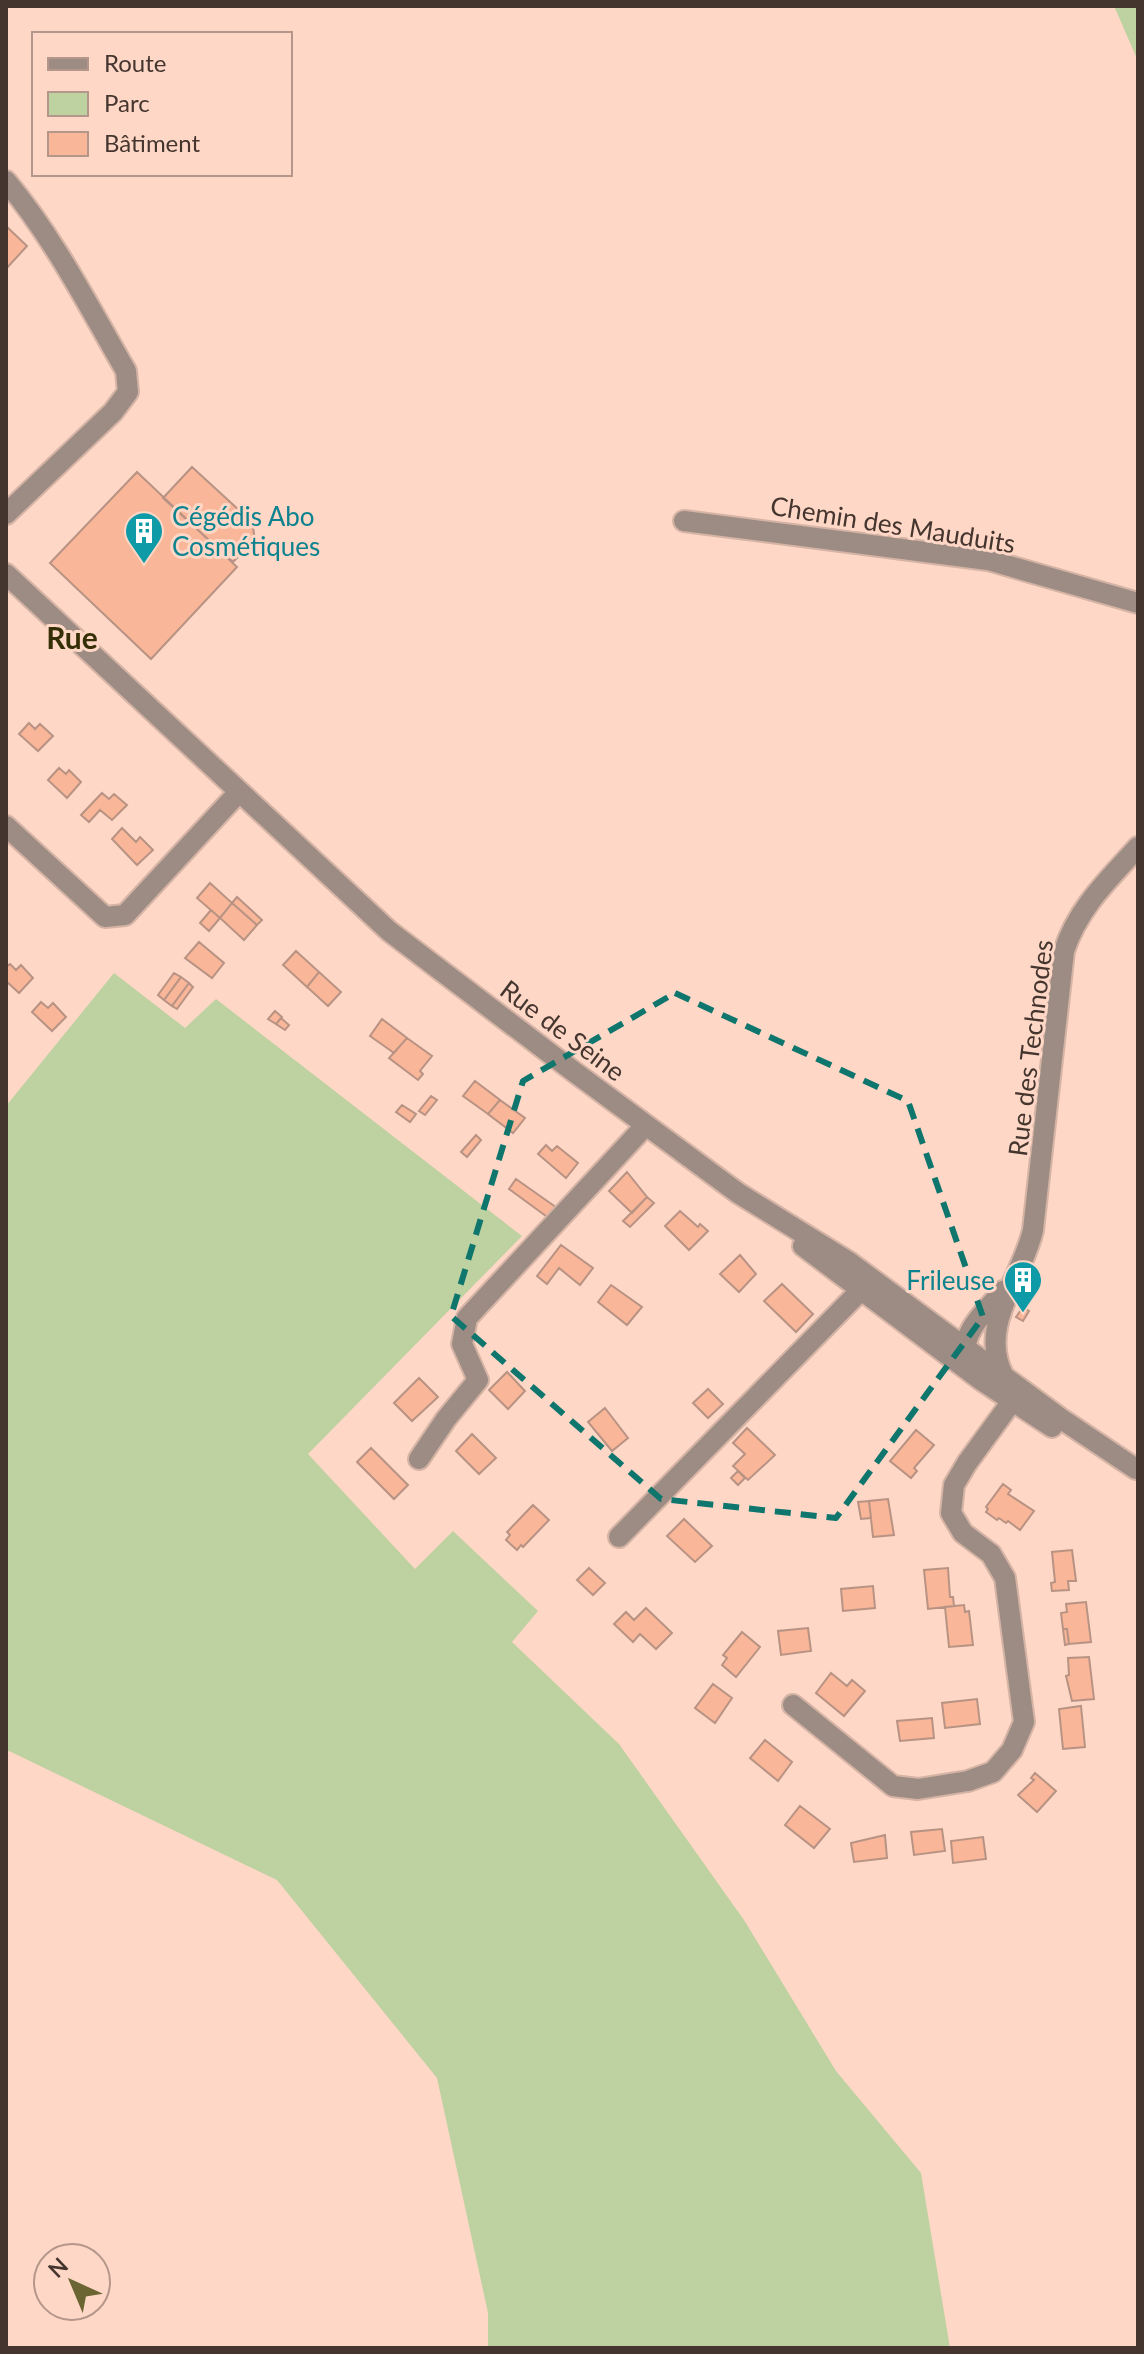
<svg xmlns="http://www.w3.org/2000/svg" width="1144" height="2354" font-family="Lato,sans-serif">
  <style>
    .green { fill: #bed1a0 }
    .building { fill: #f9b698; stroke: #b89384; stroke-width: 2 }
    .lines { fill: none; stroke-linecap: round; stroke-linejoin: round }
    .minor-casing { stroke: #d5b3a5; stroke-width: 24 }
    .minor { stroke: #9c8c84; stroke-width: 20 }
    .marked { fill: none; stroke: #0f766e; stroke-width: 6; stroke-dasharray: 16 10; stroke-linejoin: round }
    .labels { text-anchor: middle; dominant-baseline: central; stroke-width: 6; stroke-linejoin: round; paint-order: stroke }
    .culture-label { font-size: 26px; fill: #0d838f; stroke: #fed7c6; text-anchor: start }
    .street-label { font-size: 26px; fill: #45352f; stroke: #fed7c6 }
    .quarter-label { font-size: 30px; font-weight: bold; fill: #342f04; stroke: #fed7c6 }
  </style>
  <rect width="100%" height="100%" fill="#fed7c6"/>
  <path class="green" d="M1114,6h24v55z
    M114,973l71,55 31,-29 306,237 -214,218 107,115 38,-38 85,80 -26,31 107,102 125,176 92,151 85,102 29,175h-462v-35l-51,-235 -160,-198 -268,-129 -3,2v-647z"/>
  <path class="building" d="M6,226l21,20 -21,23z
    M192,467l60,55 3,17 -22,23 -70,-64z
    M137,472l100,95 -86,92 -101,-96z
    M29,723l6,6 5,-5 13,12 -15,15 -19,-17z
    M59,768l7,6 3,-4 12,12 -14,16 -19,-18z
    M102,793l7,6 5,-5 13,11 -15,15 -12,-10 -11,12 -8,-7z
    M122,828l14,14 4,-5 13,13 -16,15 -25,-26z
    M210,883l22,20 -12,15 -23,-20z
    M237,897l25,23 -5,5 -25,-22z
    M232,903l25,22 -13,15 -24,-22z
    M211,910l9,8 -11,13 -9,-8z
    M199,942l25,21 -12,15 -27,-20z
    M296,951l23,21 -12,15 -24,-22z
    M10,964l6,6 5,-5 12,13 -14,15 -13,-12v-14z
    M319,972l22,20 -13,14 -21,-19z
    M174,973l7,4 -17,23 -6,-5z
    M181,977l8,6 -17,23 -8,-6z
    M189,983l4,4 -16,22 -5,-3z
    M41,1002l7,6 5,-5 13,14 -14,14 -20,-19z
    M275,1011l7,6 -6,7 -8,-5z
    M281,1018l8,7 -4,5 -9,-6z
    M382,1019l25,19 -13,15 -24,-17z
    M407,1038l25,18 -12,15 3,3 -5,6 -29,-22z
    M475,1081l25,19 -12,14 -25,-18z
    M431,1096l6,4 -12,15 -6,-4z
    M500,1100l25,18 -12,15 -25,-19z
    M402,1105l14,9 -6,8 -14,-10z
    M476,1135l5,5 -14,17 -6,-5z
    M546,1145l6,6 5,-5 21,17 -12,15 -28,-24z
    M627,1172l20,25 -15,16 -23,-22z
    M516,1179l44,31 -10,9 -41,-30z
    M647,1197l7,6 -24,24 -7,-6z
    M680,1211l18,16 2,-3 8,7 -19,19 -24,-24z
    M561,1245l32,23 -13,17 -21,-17 -12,16 -10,-8z
    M740,1255l16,19 -17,18 -19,-18z
    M782,1284l31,30 -17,18 -32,-31z
    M611,1285l31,22 -15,18 -29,-23z
    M1023,1307l6,4 -6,10 -7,-4z
    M507,1372l18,19 -17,18 -19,-19z
    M419,1378l19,19 -26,24 -18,-18z
    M708,1389l15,15 -15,14 -15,-15z
    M605,1408l23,30 -16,13 -24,-29z
    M747,1428l28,27 -27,25 -15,-14 12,-12 -12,-11z
    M916,1430l18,15 -20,23 3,3 -6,7 -21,-17z
    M472,1434l24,24 -17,16 -23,-23z
    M371,1448l37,37 -14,14 -37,-37z
    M738,1471l7,7 -7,7 -7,-7z
    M1003,1484l8,6 -3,4 26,17 -14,19 -12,-9 -2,2 -7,-5 -2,2 -11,-8 2,-3 -2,-2z
    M888,1499l6,36 -21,2 -4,-36z
    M869,1501l2,17 -10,1 -3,-17z
    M533,1505l16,15 -26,27 -2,-2 -4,5 -11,-10 4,-5 -3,-3z
    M684,1519l28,27 -17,16 -28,-26z
    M1072,1550l4,31h-8l1,9 -17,1 -1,-8 4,-1 -3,-30z
    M589,1568l16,15 -12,12 -16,-15z
    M948,1568l2,29h3l1,9 -26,3 -4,-39z
    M873,1586l2,22 -32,3 -2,-22z
    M1086,1602l5,40 -22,2 -2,-15h-4l-2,-16 6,-1 -1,-8z
    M964,1605l1,7 4,-1 4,34 -24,2 -4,-40z
    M646,1608l26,25 -16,16 -16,-15 -7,8 -19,-18 12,-12 8,8z
    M808,1628l3,23 -30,4 -3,-24z
    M1063,1629h4l2,15 -4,1z
    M742,1632l18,15 -24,30 -14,-12 5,-7 -4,-3z
    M1089,1657l5,42 -22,2 -6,-25 3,-1 -1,-17z
    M831,1673l16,13 5,-6 13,11 -21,25 -28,-23z
    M713,1684l19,14 -17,25 -20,-15z
    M977,1699l3,25 -35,4 -3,-25z
    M1081,1706l4,41 -22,2 -4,-40z
    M932,1718l2,20 -34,3 -3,-20z
    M765,1740l27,22 -14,19 -28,-23z
    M1035,1773l21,18 -19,21 -19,-17 16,-15 -3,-2z
    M800,1806l30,23 -16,19 -29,-23z
    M942,1829l3,22 -31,4 -3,-23z
    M885,1835l2,23 -33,4 -3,-19z
    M983,1837l3,22 -33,4 -2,-22z"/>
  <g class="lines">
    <defs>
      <path id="minor" d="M6,181c48,57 83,126 120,190l2,21 -15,20 -107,102
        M684,521l304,39 150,43
        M6,574l383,357 184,140 165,122 111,69 211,156 76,51
        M6,826l99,91 20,-2 114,-123
        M803,1246l178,134 71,47
        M965,1358c-3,-28 21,-47 38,-67
        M1003,1375c-25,-51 19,-96 30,-145l31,-279c14,-43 44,-71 74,-104
        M419,1459l27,-40 32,-39 -16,-36 5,-26 179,-193
        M619,1537l242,-247
        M793,1705l100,81 25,3 50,-8 25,-9 19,-22 12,-28 -19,-144 -14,-24 -28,-21 -12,-20 3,-28 13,-22 54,-74"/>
    </defs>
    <use href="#minor" class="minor-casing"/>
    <use href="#minor" class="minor"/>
  </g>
  <path class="marked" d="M675,993l233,108 75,216 -147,201 -175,-19 -210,-183 72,-235z"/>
  <defs>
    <symbol id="building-pin" viewBox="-11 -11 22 30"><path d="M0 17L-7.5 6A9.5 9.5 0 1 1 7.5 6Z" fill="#0f9aa8" stroke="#fed7c6"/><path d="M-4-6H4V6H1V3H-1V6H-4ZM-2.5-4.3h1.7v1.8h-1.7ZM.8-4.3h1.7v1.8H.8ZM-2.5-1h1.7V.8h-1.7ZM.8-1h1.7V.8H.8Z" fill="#fff"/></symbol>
  </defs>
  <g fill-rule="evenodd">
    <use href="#building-pin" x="122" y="509" width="44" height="60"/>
    <use href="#building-pin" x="1001" y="1258" width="44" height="60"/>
  </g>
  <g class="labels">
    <g class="culture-label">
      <text x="172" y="516">Cégédis Abo<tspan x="172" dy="30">Cosmétiques</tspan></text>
      <text x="995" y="1280" text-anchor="end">Frileuse</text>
    </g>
    <g class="street-label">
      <text transform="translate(893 524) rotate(9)">Chemin des Mauduits</text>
      <text transform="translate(563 1030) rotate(37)">Rue de Seine</text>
      <text transform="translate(1030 1048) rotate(-83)">Rue des Technodes</text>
    </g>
    <g class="quarter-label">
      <text x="72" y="637">Rue</text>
    </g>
  </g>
  <rect width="1144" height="2354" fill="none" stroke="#45352f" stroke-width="16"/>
  <rect x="32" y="32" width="260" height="144" fill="#fed7c6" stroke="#b4968a" stroke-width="2"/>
  <rect x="48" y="58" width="40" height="12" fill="#9c8c84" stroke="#b4968a" stroke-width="2"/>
  <text x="104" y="72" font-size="24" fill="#45352f">Route</text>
  <rect x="48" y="92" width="40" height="24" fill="#bed1a0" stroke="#b4968a" stroke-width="2"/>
  <text x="104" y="112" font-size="24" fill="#45352f">Parc</text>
  <rect x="48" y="132" width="40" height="24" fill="#f9b698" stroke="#b4968a" stroke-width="2"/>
  <text x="104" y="152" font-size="24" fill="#45352f">Bâtiment</text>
  <g transform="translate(72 2282) rotate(316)"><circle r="38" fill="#fed7c6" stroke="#b4968a" stroke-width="2"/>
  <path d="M0-6L14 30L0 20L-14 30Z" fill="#6a6532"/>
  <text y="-12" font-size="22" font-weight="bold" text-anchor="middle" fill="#45352f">N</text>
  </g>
</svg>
